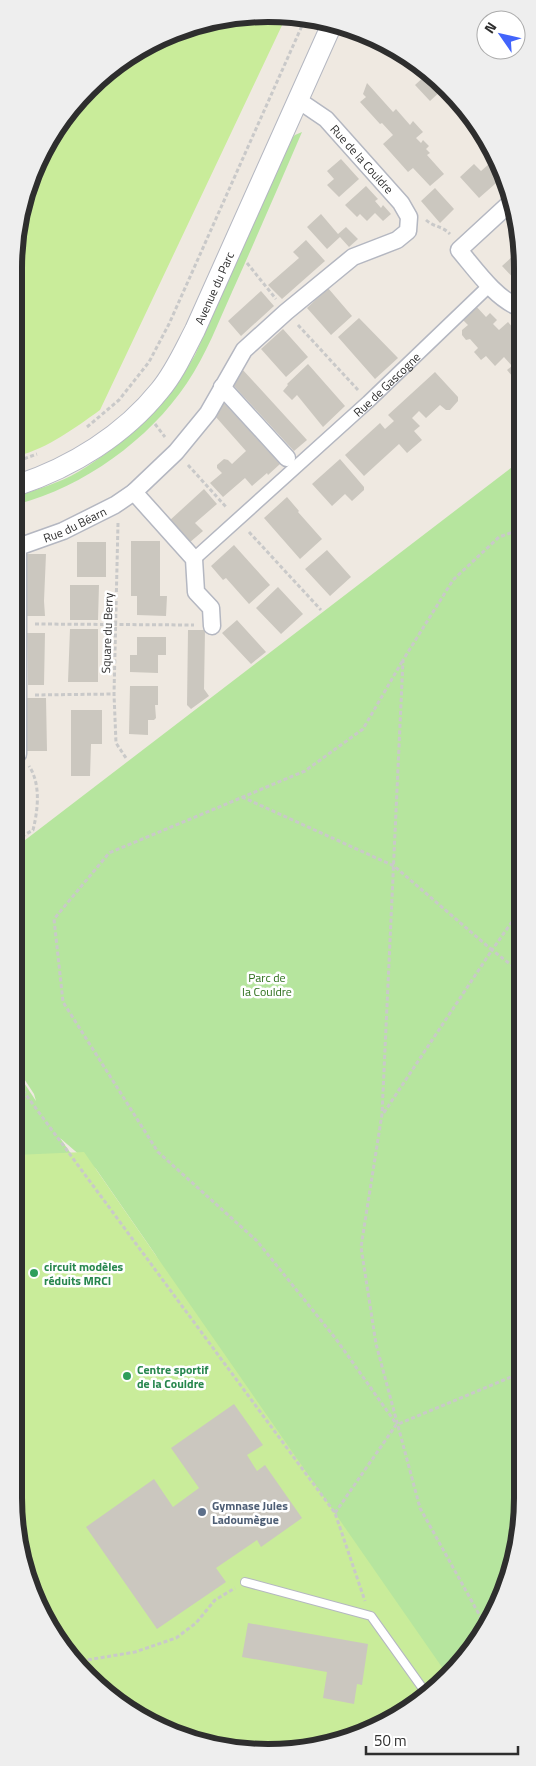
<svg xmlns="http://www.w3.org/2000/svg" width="536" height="1766" font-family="'Titillium Web',sans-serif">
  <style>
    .green { fill: #b6e59e; fill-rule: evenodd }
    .pitch { fill: #c9ec9a }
    .building { fill: #cbc7bf }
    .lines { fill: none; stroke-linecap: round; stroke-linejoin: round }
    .service-casing { stroke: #b4b7c1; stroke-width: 10 }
    .pedestrian-casing { stroke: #b4b7c1; stroke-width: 15 }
    .minor-casing { stroke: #b4b7c1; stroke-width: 19 }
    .tertiary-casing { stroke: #b4b7c1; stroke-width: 22 }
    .path { stroke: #c9c9c9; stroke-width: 3; stroke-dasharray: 4 2.5; stroke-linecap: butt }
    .service { stroke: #fff; stroke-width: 8 }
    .pedestrian { stroke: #fff; stroke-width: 12 }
    .minor { stroke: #fff; stroke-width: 16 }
    .tertiary { stroke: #fff; stroke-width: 20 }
    .leisure-dot { fill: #2e9e5b; stroke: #fff; stroke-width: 2 }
    .service-dot { fill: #5c6f8a; stroke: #fff; stroke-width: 2 }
    .labels { text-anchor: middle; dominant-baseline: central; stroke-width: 5; stroke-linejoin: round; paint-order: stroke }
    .street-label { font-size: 12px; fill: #2e2e2e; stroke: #fff }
    .park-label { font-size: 12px; fill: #2c6e1b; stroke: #fff }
    .leisure-label { font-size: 12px; font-weight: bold; fill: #27864d; stroke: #fff; text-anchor: start }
    .service-label { font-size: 12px; font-weight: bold; fill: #4e5e75; stroke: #fff; text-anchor: start }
    .rim { fill: none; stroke: #2e2e2e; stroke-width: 6 }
  </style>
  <rect width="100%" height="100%" fill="#efe9e1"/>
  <path class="green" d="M302,132c-23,53 -46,107 -70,160 -14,31 -26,63 -45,91 -38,57 -104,104 -169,121v-8c20,-7 41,-13 60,-24 49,-29 89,-69 117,-117l96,-216 4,-4z
    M520,461l-3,1087 -38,91 -37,37 -427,-462v-145l21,32 -2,-7 -19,-29 1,-218zM60,1138l36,31 59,85 63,109z"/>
  <path class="pitch" d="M219,19h66l-185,391c-25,18 -52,38 -82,46l1,-238 38,-91 70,-71z
    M84,1152l362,521 -37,36 -75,35 -99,6 -80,-24 -78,-60 -44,-71 -19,-97 1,-343z"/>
  <path class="building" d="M427,74l17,14 -14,13 -15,-16z
    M367,83l26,29 3,-3 14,16 3,-4 10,11 -7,6 5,5 2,-3 6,6 -3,3 4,4 -3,2 17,19 -14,12 -17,-18 -5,4 -25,-28 10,-9 -11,-12 -2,1 -20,-22 6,-5 -3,-3z
    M497,157l6,20 -24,21 -19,-21 14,-13 7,7z
    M341,159l18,20 -20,18 -12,-12 7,-6 -7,-8z
    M366,186l12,13 -3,2 6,7 2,-3 8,9 -8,7 -8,-8 -8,8 -7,-7 -3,3 -12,-12z
    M435,188l19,21 -14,14 -19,-22z
    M321,214l17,20 8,-7 12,12 -9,8 -9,-10 -13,12 -20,-22z
    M306,240l19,21 -43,38 -14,-14 31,-27 -6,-6z
    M516,245l4,5v35l-18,-19 12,-11 -4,-4z
    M328,288l24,28 -21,19 -24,-27z
    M261,291l13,15 -33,30 -13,-15z
    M475,305l11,12 4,-4 7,7 -4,4 6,6 9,-8 12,14v49l-13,-15 5,-4 -8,-9 -9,9 -9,-10 -5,4 -7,-8 4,-4 -8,-9 -4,1 -4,-5v-5l6,-5 -7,-7z
    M359,318l39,40 -23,21 -37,-42z
    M283,329l25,28 -22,20 -25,-28z
    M308,364l37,42 -22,21 -26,-32 -5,5 -9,-9 5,-6 -1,-1z
    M242,369l65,71 -13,11 -60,-65z
    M435,372l23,25v4l-8,9h-4l-6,-5 -14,13 -7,-7 -7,7 8,8 -6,5 8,9 -15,13 -8,-9 -35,32 -19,-21 35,-32 5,6 9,-8 -6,-6z
    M224,403l56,61 -12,11 -1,-2 -15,13 -7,-8 -22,19 -13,-14 12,-10 -5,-5v-3l7,-6 4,1 4,4 14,-13 -31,-35z
    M340,459l24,28v3l-12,11 -7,-7 -13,12 -20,-22z
    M204,489l13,15 -22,19 8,8 -14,12 -20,-22z
    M287,497l12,14 -1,1 24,27 -22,20 -36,-41z
    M131,541h29v55h7l-1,20 -29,-1v-19h-6z
    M77,542h29v35h-29z
    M234,545l36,40 -21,19 -23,-26 -3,2 -12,-14z
    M327,550l24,27 -21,19 -25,-27z
    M27,554h19l-2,47 1,15h-18z
    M70,585h29l-1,35h-28z
    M278,587l25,27 -22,20 -25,-26z
    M237,620l29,32 -15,12 -29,-31z
    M70,629h28v53h-30z
    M188,630h17l-1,59 5,7 -18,13 -4,-4z
    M27,633h18l-1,52h-16z
    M137,637h29v18h-8v18l-28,-1v-17h7z
    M130,686h28v19h-3l1,13 -2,2h-6v15l-19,-1z
    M27,698h19l1,53h-20z
    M71,710h31v34h-11l-1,32h-19z
    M234,1404l29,41 -16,10 10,16 8,-6 37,53 -41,29 -4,-7 -41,28 10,14 -69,47 -71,-102 68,-48 19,28 26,-19 -28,-40z
    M248,1623l120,21 -6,41 -5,-1 -3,20 -31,-6 4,-26 -85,-15z"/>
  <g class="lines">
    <defs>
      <path id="service" d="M245,1582l126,34 55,77"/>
      <g id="pedestrian">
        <path id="s1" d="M194,559l174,-157 122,-117"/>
      </g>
      <g id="minor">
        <path d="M510,203l-51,47c17,20 36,48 61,58"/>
        <path d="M222,387l65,71"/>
        <path d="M134,492l60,67 2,33 15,16 1,18"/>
        <path id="s2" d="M18,754v-207l45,-16 52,-26 19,-13 42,-40 32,-39 36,-63 42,-38 67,-55 44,-17 11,-9 1,-14 -8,-14 -75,-84 -28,-19"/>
      </g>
      <g id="tertiary">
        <path id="s3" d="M18,485c54,-18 106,-50 142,-95 15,-18 24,-39 35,-60l137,-306"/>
      </g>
    </defs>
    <use href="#service" class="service-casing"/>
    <use href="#pedestrian" class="pedestrian-casing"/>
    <use href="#minor" class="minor-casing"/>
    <use href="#tertiary" class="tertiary-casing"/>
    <path class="path" d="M426,220c9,8 15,5 24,14
      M247,263l29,36
      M298,325l60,65
      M155,424l10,13
      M87,427l32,-27 30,-38 20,-38 136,-305
      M18,461l19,-7
      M188,465l39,43
      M118,523l-4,171 2,49 10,15
      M249,532l72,78
      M35,624l159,1
      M35,695l79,-1
      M242,797l152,69 98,84 -109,164
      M16,840l17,-10c5,-20 8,-46 -4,-64
      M519,971l-27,-21 22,-31 5,-3
      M15,1080l320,433 30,88
      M395,1422l-59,-83 -79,-98 -99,-89 -95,-150 -9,-83 55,-66 196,-82 58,-42 40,-69
      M335,1513l61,-88 122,-51
      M485,1625l-65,-117 -44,-164 -15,-97 21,-133 21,-454 50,-80 46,-43 20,-7
      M75,1662l60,-10 41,-14 20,-15 19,-23 20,-12"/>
    <use href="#service" class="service"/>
    <use href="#pedestrian" class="pedestrian"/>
    <use href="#minor" class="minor"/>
    <use href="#tertiary" class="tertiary"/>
  </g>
  <g class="leisure-dot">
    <circle cx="34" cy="1273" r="5"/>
    <circle cx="127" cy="1376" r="5"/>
  </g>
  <circle class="service-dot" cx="202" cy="1512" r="5"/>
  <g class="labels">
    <g class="street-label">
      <text transform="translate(362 159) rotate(48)">Rue de la Couldre</text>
      <text stroke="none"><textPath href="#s3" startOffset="289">Avenue du Parc</textPath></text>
      <text stroke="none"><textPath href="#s1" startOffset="260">Rue de Gascogne</textPath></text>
      <text stroke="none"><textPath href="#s2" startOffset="268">Rue du Béarn</textPath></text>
      <text transform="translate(107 633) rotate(-88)">Square du Berry</text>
    </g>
    <g class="park-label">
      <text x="267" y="977">Parc de<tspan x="267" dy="14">la Couldre</tspan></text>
    </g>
    <g class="leisure-label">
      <text x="44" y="1266">circuit modèles<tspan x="44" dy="14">réduits MRCI</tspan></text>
      <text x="137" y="1369">Centre sportif<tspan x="137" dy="14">de la Couldre</tspan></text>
    </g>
    <g class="service-label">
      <text x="212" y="1505">Gymnase Jules<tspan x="212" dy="14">Ladoumègue</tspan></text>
    </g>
  </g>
  <path d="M0 0H536V1766H0ZM268 22H268A246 246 0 0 1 514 268V1498A246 246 0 0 1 268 1744H268A246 246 0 0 1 22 1498V268A246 246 0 0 1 268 22Z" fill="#eee" fill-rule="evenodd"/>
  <path class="rim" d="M268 22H268A246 246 0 0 1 514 268V1498A246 246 0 0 1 268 1744H268A246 246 0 0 1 22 1498V268A246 246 0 0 1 268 22Z"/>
  <g transform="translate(501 35) rotate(304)"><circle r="24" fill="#ffffff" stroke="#ababab"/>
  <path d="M0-4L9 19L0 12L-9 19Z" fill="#4264fb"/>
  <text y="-8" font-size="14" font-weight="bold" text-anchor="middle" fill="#2e2e2e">N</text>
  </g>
  <path d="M366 1746v8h152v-8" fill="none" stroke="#2e2e2e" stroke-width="2.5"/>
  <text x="374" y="1746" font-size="15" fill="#2e2e2e" stroke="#ffffff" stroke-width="4" paint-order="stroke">50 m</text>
</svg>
